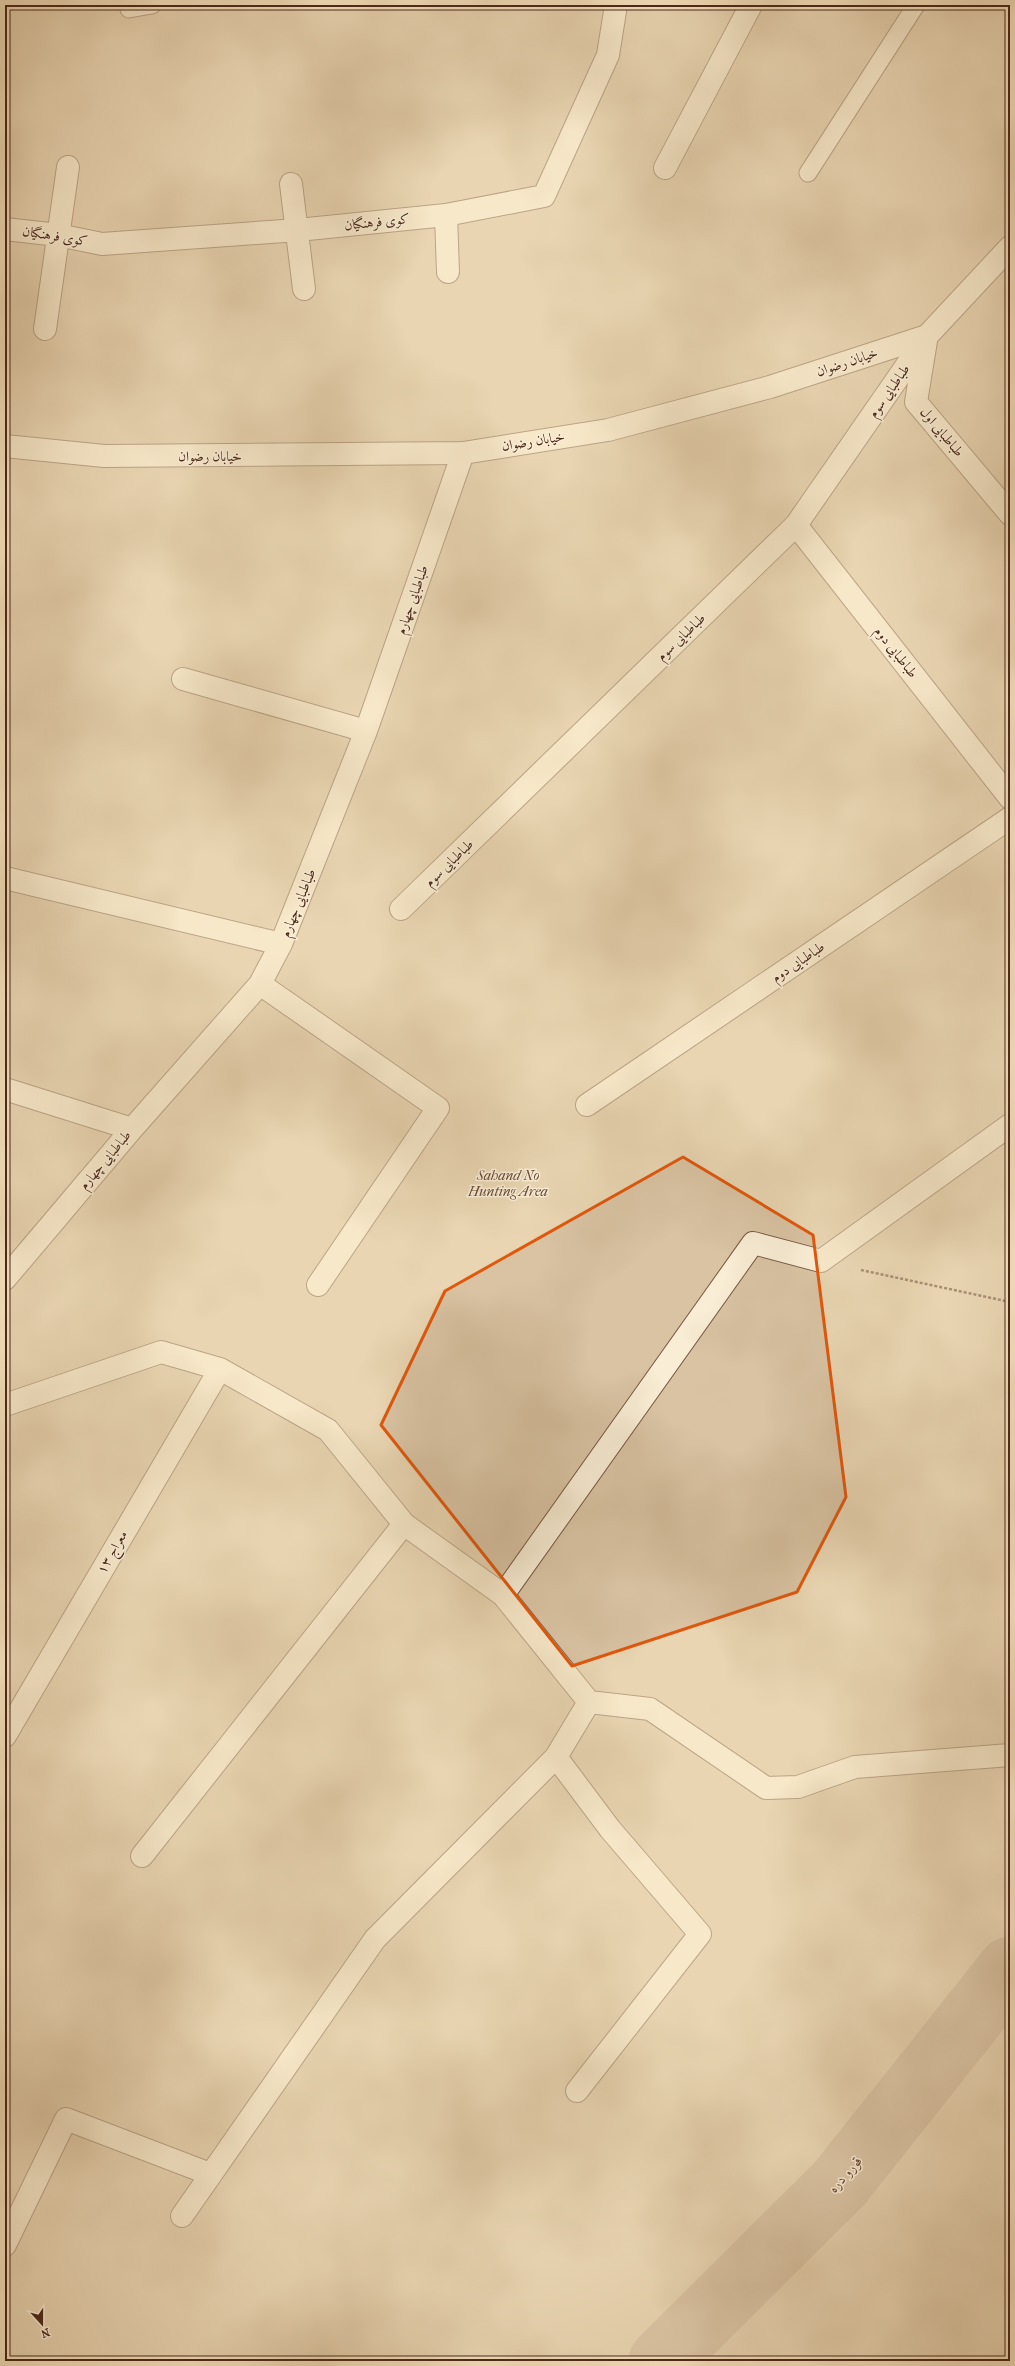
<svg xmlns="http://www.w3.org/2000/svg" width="1015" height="2366" font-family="'IM FELL French Canon',Amiri,serif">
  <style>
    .green { fill: #d9c3a3; stroke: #92765e }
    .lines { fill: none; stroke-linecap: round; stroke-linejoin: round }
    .river { stroke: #bca387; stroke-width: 65 }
    .service-casing { stroke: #765743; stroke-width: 19 }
    .minor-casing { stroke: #765743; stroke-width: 24 }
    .tertiary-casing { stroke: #765743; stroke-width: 24 }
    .path { stroke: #4b281a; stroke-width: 2.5; stroke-dasharray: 3 2; stroke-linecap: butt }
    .service { stroke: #f9edd5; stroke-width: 17 }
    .minor { stroke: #f9edd5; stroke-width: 22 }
    .tertiary { stroke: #f9edd5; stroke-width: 22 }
    .marked { fill: none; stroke: #e0570d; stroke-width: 3; stroke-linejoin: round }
    .labels { text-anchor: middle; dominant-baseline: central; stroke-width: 3; stroke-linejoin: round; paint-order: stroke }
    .street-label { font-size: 14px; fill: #4b281a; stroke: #f9edd5 }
    .park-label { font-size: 14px; font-style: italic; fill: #674735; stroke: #f9edd5 }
    .water-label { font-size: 15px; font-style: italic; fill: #6d4d3b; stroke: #f9edd5 }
  </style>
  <rect width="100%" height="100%" fill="#f6e3bf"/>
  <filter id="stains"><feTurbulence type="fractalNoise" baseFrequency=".005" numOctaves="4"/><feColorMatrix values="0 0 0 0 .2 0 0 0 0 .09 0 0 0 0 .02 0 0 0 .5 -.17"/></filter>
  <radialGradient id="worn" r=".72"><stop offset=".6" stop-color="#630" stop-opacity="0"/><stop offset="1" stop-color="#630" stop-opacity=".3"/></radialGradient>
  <path class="green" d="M5,5h1005v2356h-1005z"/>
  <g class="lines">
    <path class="river" d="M661,2361l179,-178 170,-214"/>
    <defs>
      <path id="service" d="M129,9l23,-4
        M808,173l108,-168"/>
      <path id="minor" d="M665,168l86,-163
        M291,184l13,105
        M446,215l2,57
        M5,229l53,6 44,9 196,-14 148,-15 98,-19 64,-141 8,-50
        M45,329l23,-162
        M926,341l-10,61 94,112
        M796,525l214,273
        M183,679l183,52
        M5,878l276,66
        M401,909l395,-384 131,-189
        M260,984l178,124 -120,177
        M5,1089l127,40
        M587,1105l423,-287
        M5,1279l127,-150 128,-145 21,-40 85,-213 97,-278
        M5,1405l156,-53 59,17 108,61 76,94 99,71 86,107 61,7 116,79 32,-1 57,-20 155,-12
        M503,1595l250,-352 68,18 189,-136
        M5,1736l215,-367
        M556,1757l54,72 90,105 -123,157
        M142,1856l262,-332
        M182,2216l193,-277 181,-182 33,-55
        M5,2245l61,-126 144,55"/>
      <path id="tertiary" d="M5,446l99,10 359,-3 145,-23 162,-43 157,-51 83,-89"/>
    </defs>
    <use href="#service" class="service-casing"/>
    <use href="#minor" class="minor-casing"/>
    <use href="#tertiary" class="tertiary-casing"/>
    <path class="path" d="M861,1270l149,32"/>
    <use href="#service" class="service"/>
    <use href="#minor" class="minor"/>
    <use href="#tertiary" class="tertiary"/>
  </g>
  <path d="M0 0H1015V2366H0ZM683,1157l130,78 33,262 -49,95 -225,74 -191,-241 64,-134z" fill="#f6e3bf" fill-opacity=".55" fill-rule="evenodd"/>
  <path class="marked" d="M683,1157l130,78 33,262 -49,95 -225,74 -191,-241 64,-134z"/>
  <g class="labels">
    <g class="street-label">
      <text transform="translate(377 222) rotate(-6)">کوی فرهنگیان</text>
      <text transform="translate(55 236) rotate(9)">کوی فرهنگیان</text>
      <text transform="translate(847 362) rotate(-18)">خیابان رضوان</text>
      <text transform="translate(889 391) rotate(-55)">طباطبایی سوم</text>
      <text transform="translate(942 432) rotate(50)">طباطبایی اول</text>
      <text transform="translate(533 441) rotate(-9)">خیابان رضوان</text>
      <text x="210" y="456">خیابان رضوان</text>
      <text transform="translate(412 600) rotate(-71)">طباطبایی چهارم</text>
      <text transform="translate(681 637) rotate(-44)">طباطبایی سوم</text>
      <text transform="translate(896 652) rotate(52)">طباطبایی دوم</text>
      <text transform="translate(449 863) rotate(-44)">طباطبایی سوم</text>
      <text transform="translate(298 903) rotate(-68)">طباطبایی چهارم</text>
      <text transform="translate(798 962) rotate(-34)">طباطبایی دوم</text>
      <text transform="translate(105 1160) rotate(-50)">طباطبایی چهارم</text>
      <text transform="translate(112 1552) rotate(-60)">معراج ۱۳</text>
    </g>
    <g class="park-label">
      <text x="508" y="1175">Sahand No<tspan x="508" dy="16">Hunting Area</tspan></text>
    </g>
    <g class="water-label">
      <text transform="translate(845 2174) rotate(-49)">قورو دره</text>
    </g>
  </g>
  <rect width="1015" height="2366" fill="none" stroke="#f6e3bf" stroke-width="20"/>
  <rect x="6" y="6" width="1003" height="2354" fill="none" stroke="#4b281a" stroke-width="2"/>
  <rect x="10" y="10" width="995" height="2346" fill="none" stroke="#4b281a"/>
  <g transform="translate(42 2324) rotate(159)" stroke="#f9edd5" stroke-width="3" paint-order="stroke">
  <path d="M0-3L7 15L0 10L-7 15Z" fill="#4b281a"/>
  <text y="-6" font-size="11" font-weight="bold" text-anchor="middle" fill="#4b281a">N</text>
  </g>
  <rect width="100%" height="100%" filter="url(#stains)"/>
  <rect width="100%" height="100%" fill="url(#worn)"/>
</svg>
